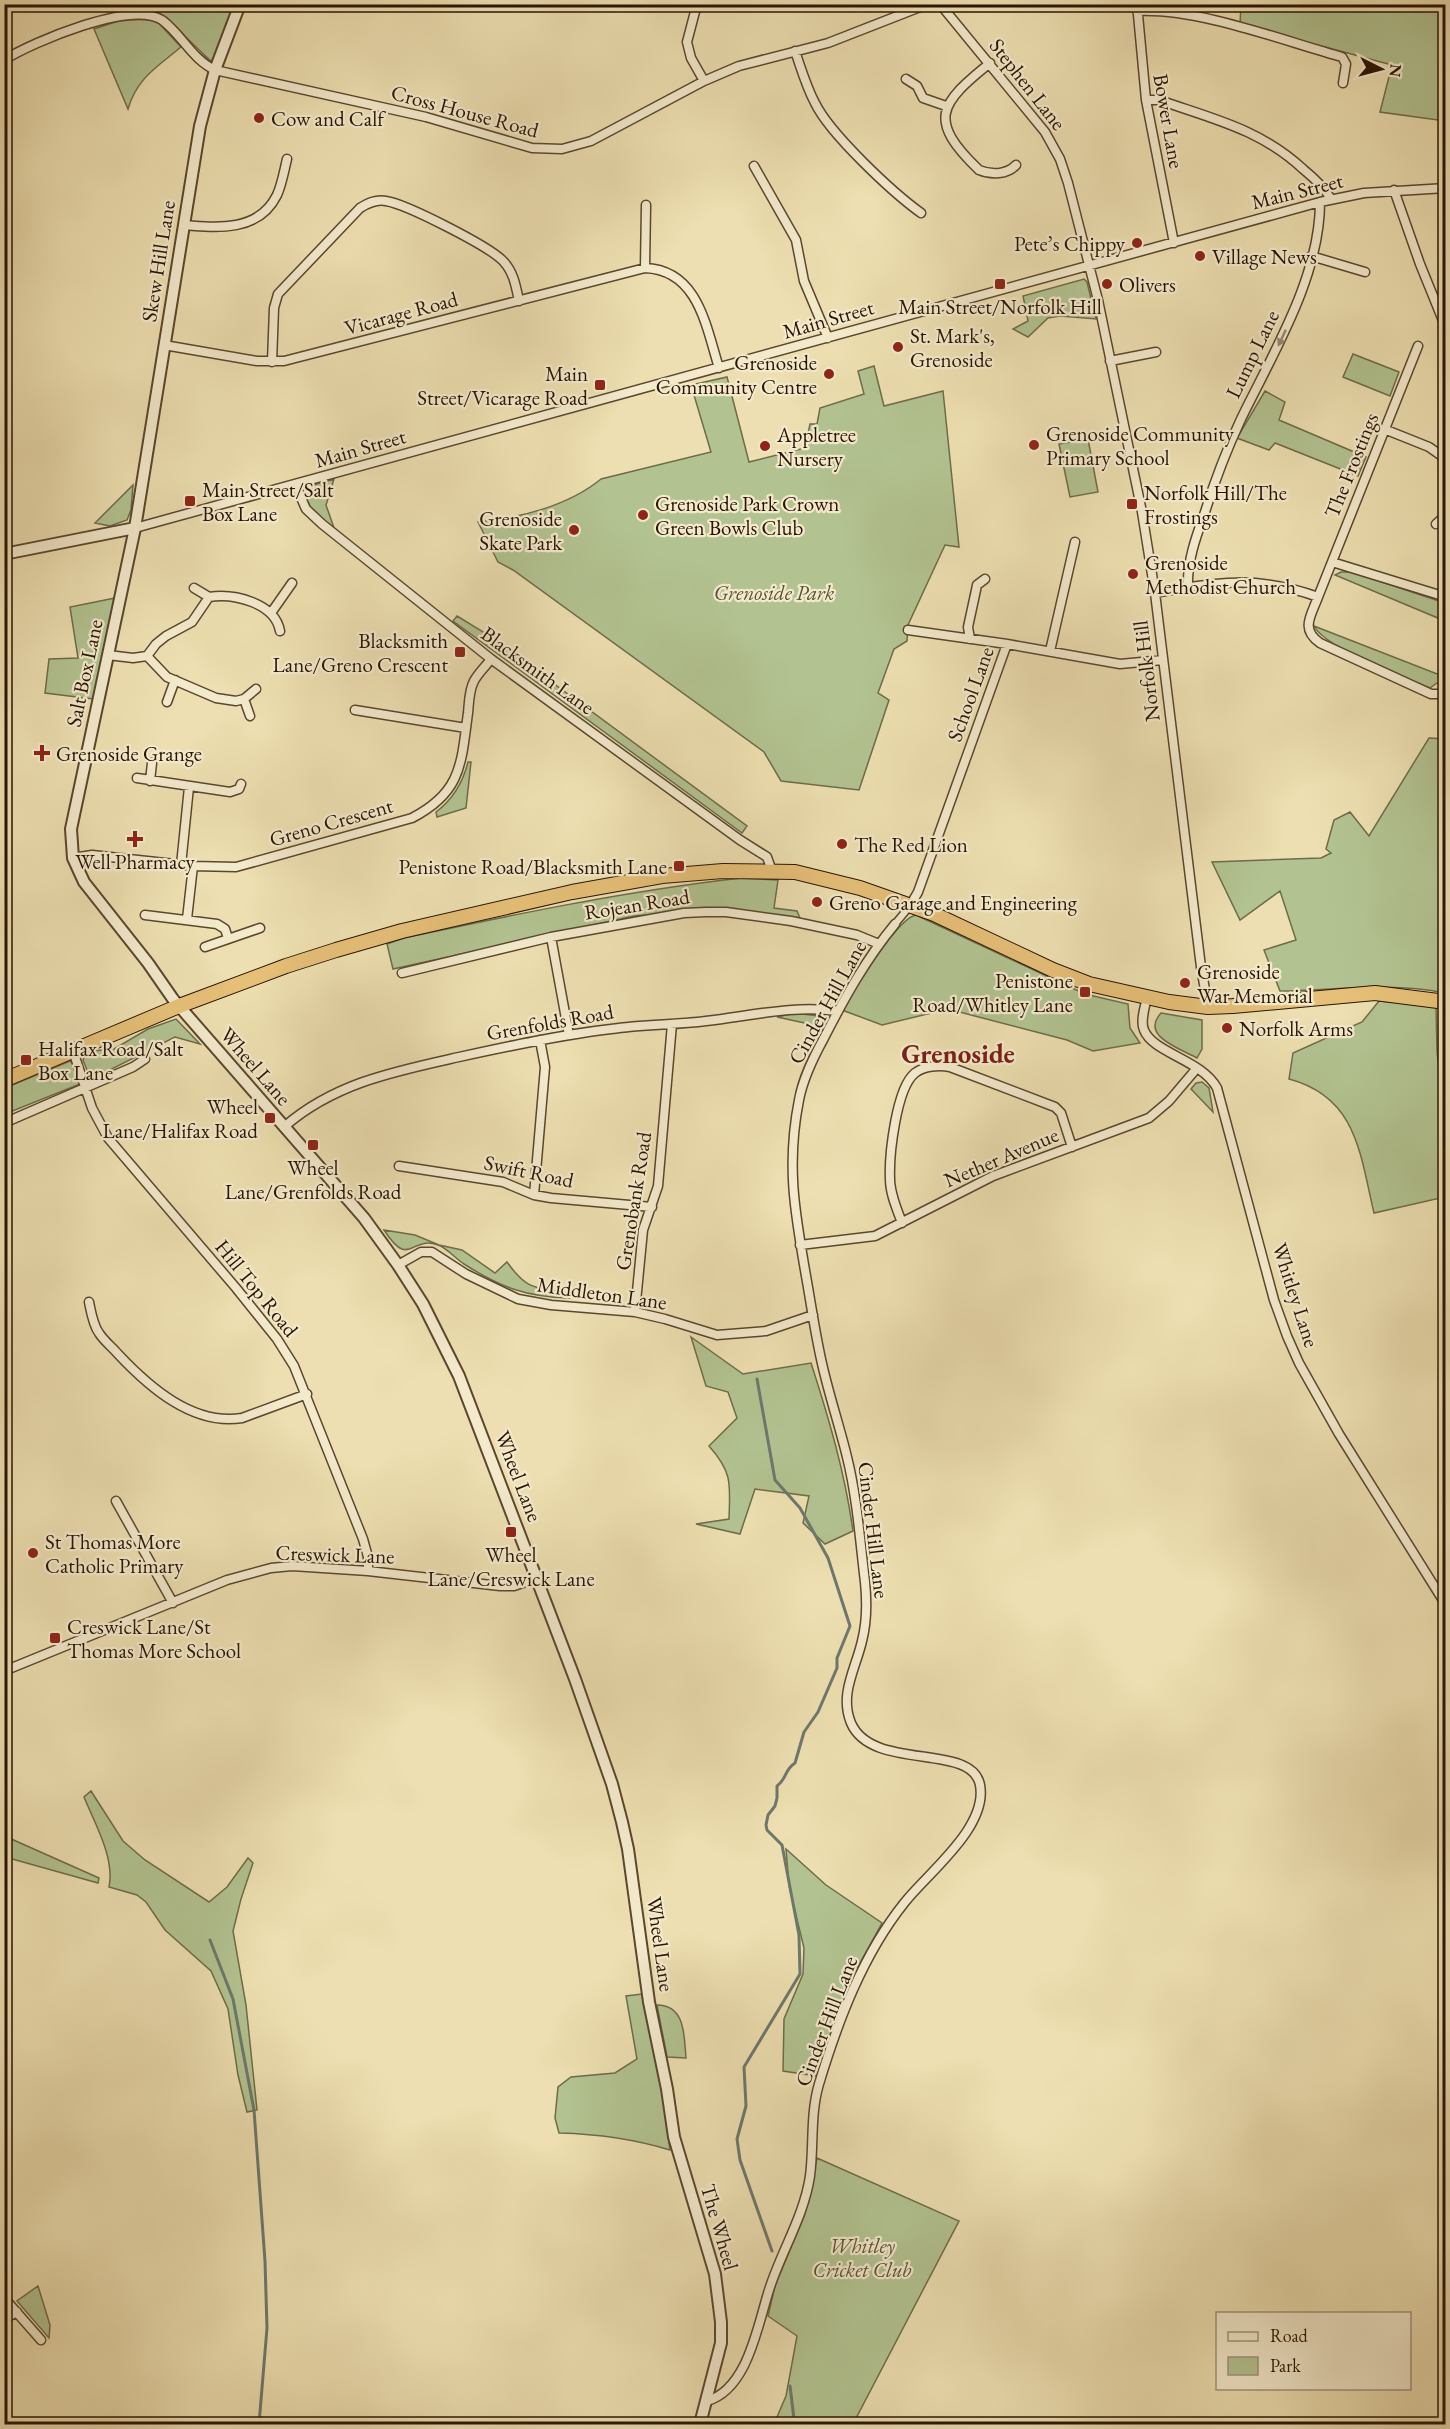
<svg xmlns="http://www.w3.org/2000/svg" width="1450" height="2429" font-family="'EB Garamond',serif">
  <style>
    .green { fill: #b2c391; stroke: #6e6c4a; stroke-width: 1.5 }
    .lines { fill: none; stroke-linecap: round; stroke-linejoin: round }
    .stream { stroke: #6d786d; stroke-width: 3 }
    .pedestrian-casing { stroke: #5a472e; stroke-width: 9 }
    .minor-casing { stroke: #5a472e; stroke-width: 11 }
    .tertiary-casing { stroke: #5a472e; stroke-width: 14 }
    .trunk-casing { stroke: #291403; stroke-width: 16 }
    .pedestrian { stroke: #f3eacc; stroke-width: 6 }
    .minor { stroke: #f3eacc; stroke-width: 8 }
    .tertiary { stroke: #f3eacc; stroke-width: 10 }
    .trunk { stroke: #e6c078; stroke-width: 14 }
    .oneway { fill: #988a72 }
    .poi-dot { fill: #8f2418; stroke: #f3eacc; stroke-width: 2 }
    .labels { text-anchor: middle; dominant-baseline: central; stroke-width: 4.5; stroke-linejoin: round; paint-order: stroke }
    .street-label { font-size: 21px; fill: #291403; stroke: #f3eacc }
    .poi-label { font-size: 21px; fill: #291403; stroke: #f3eacc; text-anchor: start }
    .park-label { font-size: 21px; font-style: italic; fill: #595135; stroke: #f3eacc }
    .district-label { font-size: 27px; font-weight: bold; fill: #7a1f14; stroke: #f3eacc }
  </style>
  <rect width="100%" height="100%" fill="#eddfb1"/>
  <filter id="stains"><feTurbulence type="fractalNoise" baseFrequency=".00333" numOctaves="4"/><feColorMatrix values="0 0 0 0 .2 0 0 0 0 .09 0 0 0 0 .02 0 0 0 .5 -.17"/></filter>
  <radialGradient id="worn" r=".72"><stop offset=".6" stop-color="#630" stop-opacity="0"/><stop offset="1" stop-color="#630" stop-opacity=".3"/></radialGradient>
  <path class="green" d="M148,5h87l-19,52 -5,4c-22,-19 -38,-40 -63,-56z
    M1241,5h204v116l-65,-9 12,-47 -152,-41z
    M130,17l26,3 25,27c-24,20 -44,31 -53,62l-34,-80z
    M1084,279l3,3 9,37 -36,-3 -12,2 -20,19 -15,-8 15,-8 -5,-25z
    M1353,354l46,18 -9,24 -47,-19z
    M874,366l10,40 59,-15 16,156 -14,-2 -37,80 -1,16 -13,8 -16,44 11,7 -30,90 -78,-9 -17,-29 -251,-182 -15,-8 -20,-40c42,-4 90,-16 123,-43l110,-27 -20,-67 36,-8 22,85 56,-14 5,-24h7l3,-16 44,-14 -6,-23z
    M1265,391l20,11 -6,18 87,37 -8,19 -83,-33 -6,7 -32,-12z
    M1088,439l10,53 -28,5 -11,-53z
    M334,479l-8,26 8,23 -21,-16 -8,-15 5,-11z
    M133,485l-2,25 -4,10 -17,6 -15,-3z
    M1341,572h11l93,31v18l-110,-46z
    M115,598l-15,77 -7,24 -48,-6 4,-34 29,-1 -8,-51z
    M457,616l28,17 262,193 -5,7 -289,-212z
    M1314,626l131,51v20l-3,-7 1,-5 -6,-2 -7,5c-26,-11 -105,-40 -116,-62z
    M1429,738l16,1v254c-55,-11 -109,-3 -165,-2l-16,-41 32,-10 -16,-49 -40,29 -28,-58 109,-4 10,-5 -5,-4 8,-29 16,-8 19,24z
    M468,762h3l-5,46 -29,9 -1,-5c16,-12 27,-30 32,-50z
    M741,878l37,2 -4,28 23,3 3,7 -77,-9 -89,7 -241,53 -6,-25 17,-6c112,-24 223,-47 337,-60z
    M916,915l169,79 43,10 2,24 10,15 -47,8 -26,-11 -119,-31 -66,16 -40,-15c12,-19 55,-92 74,-95z
    M1379,1001l57,5 1,45 8,77v69l-71,16c-14,-59 -17,-116 -85,-134l4,-26 69,-31z
    M794,1013l25,3 4,11 -46,-10z
    M1161,1013l41,7v29l-5,9c-18,-10 -57,-22 -36,-45z
    M176,1019l24,25 -25,-7 -81,41 -5,-3 -6,-15 2,-5 7,-4 22,-2 34,-20z
    M70,1061l4,4 6,19 -75,30v-26z
    M1202,1082l7,6 4,24 -22,-23 5,-6z
    M384,1230l31,5 24,10 23,5 33,23 12,-11c20,28 27,25 59,31l3,5c-43,-1 -69,-11 -105,-34 -8,-5 -17,-16 -26,-19 -28,-10 -28,25 -54,-15z
    M691,1337l52,37 68,-11c18,56 34,110 42,168l-28,13 -22,-21 6,-27 -54,-7 -15,45 -44,-10 33,-5c1,-35 4,-46 -20,-73l28,-28 -9,-26 -22,-6z
    M91,1791l32,50 22,19 64,42 18,-15 21,-29 5,5 -12,36 -8,32 13,74 11,105 -10,2 -9,-37 -10,-66 -17,-38 -46,-41 -19,-28 -9,-7 -28,-8c6,-29 -14,-63 -25,-90z
    M9,1838l90,40 -1,5 -93,-26z
    M786,1849l40,36 56,38 -28,51 -21,61 -17,41 -33,-5 1,-52 19,-45 1,-26 -15,-62z
    M642,1994l15,63 13,93c-36,-11 -72,-16 -111,-17l-4,-15 3,-31 13,-10 44,-4 22,-14 -11,-63z
    M657,2005c29,0 27,32 29,53l-19,-1z
    M817,2158l142,63 -106,203h-79l12,-28 11,-60 -29,-20 7,-30 30,-72z
    M38,2286l12,39 -1,13 -32,-37z"/>
  <g class="lines">
    <path class="stream" d="M757,1379l18,101 25,28 28,50 22,68 -13,32v10l-19,44 -14,20 -9,31c-11,7 -8,16 -18,23v12l-2,8 -7,9 -2,10 1,5 15,15 17,90 1,39 -56,93 2,39 -9,33 3,21 32,91
      M210,1940l23,59 21,111 11,151 2,67 -8,96
      M790,2386l4,33 11,5"/>
    <defs>
      <path id="pedestrian" d="M895,924l15,-18"/>
      <path id="minor" d="M697,4l-10,38 4,16 13,23
        M940,4l105,128 15,27 8,24 30,117 44,212 13,81 46,374 7,40
        M1137,4l9,96 28,143
        M1137,11c62,-3 144,29 205,46l4,7 -3,19
        M795,51c6,17 11,35 20,52 15,31 77,89 106,110
        M4,60c29,-18 127,-60 158,-40 20,15 30,39 53,50l211,47 106,31 30,1 29,-8 113,-60 35,-15 89,-23 100,-39
        M990,63c-51,41 -63,57 -11,107 12,5 28,5 37,-5
        M906,79l11,7 6,12 23,8
        M1146,100h13c54,19 101,29 144,69 11,9 21,18 28,30
        M754,166l42,74 8,41 24,57
        M1394,190l26,74 26,64
        M184,225c33,3 75,7 93,-30 5,-11 7,-24 10,-36
        M1311,256l54,16
        M645,268l1,-63
        M164,345l93,16h27l361,-93c53,2 61,58 74,100
        M1418,346l-100,251c-7,19 -18,32 2,46l111,51h8
        M1110,361l46,-9
        M272,362l2,-54 4,-14 82,-86c8,-5 16,-9 26,-7 20,3 105,46 118,61 10,11 12,25 15,39
        M1384,429l45,18 17,12
        M295,484l11,25 16,15 169,135 249,181 27,17 5,14
        M1436,524l10,-9
        M135,528l1185,-326 44,-9 82,-5
        M1332,562l114,35
        M1188,587c-1,-26 8,-50 17,-75 10,-32 22,-63 36,-93 32,-66 79,-142 79,-217
        M194,588l15,9
        M1155,593c61,-11 103,-18 163,4
        M271,613l21,-30
        M908,630l99,14 113,20 43,-4
        M970,639l-2,-12 8,-37 1,-5 8,-6
        M1050,651l25,-109
        M108,655l25,3 14,-2 9,-12 10,-8 26,-14 17,-25c25,-4 66,6 71,34
        M147,656l20,21 49,21 20,3 8,-2 12,-10
        M244,699l6,17
        M167,702l8,-22
        M355,710l111,18
        M137,778l93,14 9,-3 2,-5
        M150,781l2,-18
        M73,858l19,-3 101,11 43,1 176,-49c50,-26 49,-54 56,-105 1,-10 1,-23 6,-32 4,-8 12,-15 17,-22
        M181,865l8,-78
        M911,904l7,-12 89,-248
        M145,915l72,9 8,5 3,9
        M187,919l6,-53
        M551,937l18,98
        M205,947l55,-19
        M402,973l149,-36 133,-24 22,-1h20l65,9 66,14 22,9
        M1147,997c-2,10 -7,24 -3,33 9,23 58,30 73,58l57,212 13,36 12,27 40,71 107,171
        M73,1051l19,57 16,30 128,150 41,51 17,27 69,173 5,18v14
        M4,1123l129,-56 12,-8
        M284,1127c50,-44 112,-56 175,-70 50,-11 101,-22 152,-28 32,-5 64,-4 95,-8 44,-5 87,-16 131,-10
        M399,1166l104,16 31,13 17,3 101,9
        M534,1195l11,-128 -5,-27
        M902,1223c-5,-14 -12,-29 -12,-44 -1,-23 6,-91 25,-106 9,-7 24,-8 35,-6l105,40 6,6 11,34
        M800,1245l75,-9 118,-60 156,-58 20,-17 28,-33
        M398,1265l23,-13h11l34,22 52,25 33,6 84,7 30,7 52,16 49,-4 47,-16
        M89,1302c2,10 4,23 10,31 5,8 13,14 19,21 31,33 75,72 124,64l65,-24
        M635,1312l8,-82 15,-44 14,-162
        M116,1501l57,102
        M4,1671l223,-91 44,-12 21,-2 76,5 132,15h14l23,-8
        M4,2298l37,42
        M4,2319l13,-7
        M707,2401c42,-12 51,-79 63,-114 12,-37 34,-71 40,-111 4,-30 0,-62 9,-92 19,-63 44,-130 86,-182 24,-30 83,-75 75,-117 -8,-43 -108,-13 -129,-62 -12,-29 5,-55 11,-82 5,-19 5,-39 3,-59 -5,-41 -8,-85 -18,-125 -8,-33 -19,-65 -26,-98 -6,-27 -10,-55 -15,-83 -11,-63 -20,-111 -7,-176 4,-22 14,-42 25,-62 21,-41 42,-79 71,-114"/>
      <path id="tertiary" d="M240,4l-25,66 -15,56 -65,402 -64,301 2,29 11,24 64,81 25,36 191,219 34,47 25,39 36,72 116,303 37,105 10,38 6,27 21,153 18,87 7,48 41,137 6,48v21l-21,81
        M4,554l131,-26"/>
      <path id="trunk" d="M4,1080l175,-74 107,-40 50,-16 66,-19 170,-39 90,-16 61,-5 72,1 65,16 74,26 119,56 36,14 80,18 39,5 25,-1 142,-13 71,9"/>
    </defs>
    <use href="#pedestrian" class="pedestrian-casing"/>
    <use href="#minor" class="minor-casing"/>
    <use href="#tertiary" class="tertiary-casing"/>
    <use href="#trunk" class="trunk-casing"/>
    <use href="#pedestrian" class="pedestrian"/>
    <use href="#minor" class="minor"/>
    <use href="#tertiary" class="tertiary"/>
    <use href="#trunk" class="trunk"/>
  </g>
  <defs><path id="oneway-solid" d="M-6-.8H1V-3.2L6.5 0L1 3.2V.8H-6Z" transform="scale(1.5)"/></defs>
  <use class="oneway" href="#oneway-solid" transform="translate(1282 338) rotate(115)"/>
  <g class="poi-dot">
    <circle cx="259" cy="118" r="6"/>
    <circle cx="1137" cy="243" r="6"/>
    <circle cx="1200" cy="256" r="6"/>
    <rect x="994" y="278" width="12" height="12" rx="3"/>
    <circle cx="1107" cy="284" r="6"/>
    <circle cx="898" cy="347" r="6"/>
    <circle cx="829" cy="374" r="6"/>
    <rect x="594" y="379" width="12" height="12" rx="3"/>
    <circle cx="1034" cy="445" r="6"/>
    <circle cx="765" cy="446" r="6"/>
    <rect x="184" y="495" width="12" height="12" rx="3"/>
    <rect x="1126" y="498" width="12" height="12" rx="3"/>
    <circle cx="643" cy="515" r="6"/>
    <circle cx="574" cy="530" r="6"/>
    <circle cx="1133" cy="574" r="6"/>
    <rect x="454" y="646" width="12" height="12" rx="3"/>
    <path d="M39 744h6v6h6v6h-6v6h-6v-6h-6v-6h6z"/>
    <path d="M132 830h6v6h6v6h-6v6h-6v-6h-6v-6h6z"/>
    <circle cx="842" cy="844" r="6"/>
    <rect x="673" y="860" width="12" height="12" rx="3"/>
    <circle cx="817" cy="902" r="6"/>
    <circle cx="1185" cy="983" r="6"/>
    <rect x="1079" y="986" width="12" height="12" rx="3"/>
    <circle cx="1227" cy="1028" r="6"/>
    <rect x="20" y="1054" width="12" height="12" rx="3"/>
    <rect x="264" y="1112" width="12" height="12" rx="3"/>
    <rect x="307" y="1139" width="12" height="12" rx="3"/>
    <rect x="505" y="1526" width="12" height="12" rx="3"/>
    <circle cx="33" cy="1553" r="6"/>
    <rect x="49" y="1632" width="12" height="12" rx="3"/>
  </g>
  <g class="labels">
    <g class="street-label">
      <text transform="translate(1028 84) rotate(52)">Stephen Lane</text>
      <text transform="translate(465 111) rotate(15)">Cross House Road</text>
      <text transform="translate(1169 121) rotate(80)">Bower Lane</text>
      <text transform="translate(1297 191) rotate(-14)">Main Street</text>
      <text transform="translate(158 261) rotate(-81)">Skew Hill Lane</text>
      <text transform="translate(401 313) rotate(-15)">Vicarage Road</text>
      <text transform="translate(828 319) rotate(-16)">Main Street</text>
      <text transform="translate(1252 354) rotate(-64)">Lump Lane</text>
      <text transform="translate(360 448) rotate(-16)">Main Street</text>
      <text transform="translate(1351 465) rotate(-68)">The Frostings</text>
      <text transform="translate(538 670) rotate(36)">Blacksmith Lane</text>
      <text transform="translate(1146 671) rotate(-97)">Norfolk Hill</text>
      <text transform="translate(84 673) rotate(-78)">Salt Box Lane</text>
      <text transform="translate(970 694) rotate(-70)">School Lane</text>
      <text transform="translate(331 822) rotate(-16)">Greno Crescent</text>
      <text transform="translate(637 904) rotate(-9)">Rojean Road</text>
      <text transform="translate(827 1002) rotate(-61)">Cinder Hill Lane</text>
      <text transform="translate(550 1022) rotate(-10)">Grenfolds Road</text>
      <text transform="translate(256 1066) rotate(49)">Wheel Lane</text>
      <text transform="translate(1001 1157) rotate(-23)">Nether Avenue</text>
      <text transform="translate(529 1171) rotate(12)">Swift Road</text>
      <text transform="translate(633 1201) rotate(-81)">Grenobank Road</text>
      <text transform="translate(257 1288) rotate(51)">Hill Top Road</text>
      <text transform="translate(602 1293) rotate(8)">Middleton Lane</text>
      <text transform="translate(1296 1295) rotate(72)">Whitley Lane</text>
      <text transform="translate(519 1476) rotate(69)">Wheel Lane</text>
      <text transform="translate(874 1530) rotate(83)">Cinder Hill Lane</text>
      <text transform="translate(335 1554) rotate(2)">Creswick Lane</text>
      <text transform="translate(661 1944) rotate(82)">Wheel Lane</text>
      <text transform="translate(826 2021) rotate(-69)">Cinder Hill Lane</text>
      <text transform="translate(720 2227) rotate(74)">The Wheel</text>
    </g>
    <g class="poi-label">
      <text x="271" y="118">Cow and Calf</text>
      <text x="1125" y="243" text-anchor="end">Pete’s Chippy</text>
      <text x="1212" y="256">Village News</text>
      <text x="1119" y="284">Olivers</text>
      <text x="1000" y="306" text-anchor="middle">Main Street/Norfolk Hill</text>
      <text x="910" y="335">St. Mark's,<tspan x="910" dy="24">Grenoside</tspan></text>
      <text x="817" y="362" text-anchor="end">Grenoside<tspan x="817" dy="24">Community Centre</tspan></text>
      <text x="588" y="373" text-anchor="end">Main<tspan x="588" dy="24">Street/Vicarage Road</tspan></text>
      <text x="1046" y="433">Grenoside Community<tspan x="1046" dy="24">Primary School</tspan></text>
      <text x="777" y="434">Appletree<tspan x="777" dy="24">Nursery</tspan></text>
      <text x="202" y="489">Main Street/Salt<tspan x="202" dy="24">Box Lane</tspan></text>
      <text x="1144" y="492">Norfolk Hill/The<tspan x="1144" dy="24">Frostings</tspan></text>
      <text x="655" y="503">Grenoside Park Crown<tspan x="655" dy="24">Green Bowls Club</tspan></text>
      <text x="562" y="518" text-anchor="end">Grenoside<tspan x="562" dy="24">Skate Park</tspan></text>
      <text x="1145" y="562">Grenoside<tspan x="1145" dy="24">Methodist Church</tspan></text>
      <text x="448" y="640" text-anchor="end">Blacksmith<tspan x="448" dy="24">Lane/Greno Crescent</tspan></text>
      <text x="56" y="753">Grenoside Grange</text>
      <text x="854" y="844">The Red Lion</text>
      <text x="135" y="861" text-anchor="middle">Well Pharmacy</text>
      <text x="667" y="866" text-anchor="end">Penistone Road/Blacksmith Lane</text>
      <text x="829" y="902">Greno Garage and Engineering</text>
      <text x="1197" y="971">Grenoside<tspan x="1197" dy="24">War Memorial</tspan></text>
      <text x="1073" y="980" text-anchor="end">Penistone<tspan x="1073" dy="24">Road/Whitley Lane</tspan></text>
      <text x="1239" y="1028">Norfolk Arms</text>
      <text x="38" y="1048">Halifax Road/Salt<tspan x="38" dy="24">Box Lane</tspan></text>
      <text x="258" y="1106" text-anchor="end">Wheel<tspan x="258" dy="24">Lane/Halifax Road</tspan></text>
      <text x="313" y="1167" text-anchor="middle">Wheel<tspan x="313" dy="24">Lane/Grenfolds Road</tspan></text>
      <text x="45" y="1541">St Thomas More<tspan x="45" dy="24">Catholic Primary</tspan></text>
      <text x="511" y="1554" text-anchor="middle">Wheel<tspan x="511" dy="24">Lane/Creswick Lane</tspan></text>
      <text x="67" y="1626">Creswick Lane/St<tspan x="67" dy="24">Thomas More School</tspan></text>
    </g>
    <g class="park-label">
      <text x="774" y="592">Grenoside Park</text>
      <text x="862" y="2245">Whitley<tspan x="862" dy="24">Cricket Club</tspan></text>
    </g>
    <g class="district-label">
      <text x="958" y="1053">Grenoside</text>
    </g>
  </g>
  <rect width="1450" height="2429" fill="none" stroke="#eddfb1" stroke-width="24"/>
  <rect x="6" y="6" width="1438" height="2417" fill="none" stroke="#291403" stroke-width="3"/>
  <rect x="12" y="12" width="1426" height="2405" fill="none" stroke="#291403" stroke-width="1.5"/>
  <rect x="1216" y="2312" width="195" height="78" fill="#f3eacc" stroke="#a2947c" stroke-width="1.5"/>
  <rect x="1228" y="2332" width="30" height="9" fill="#f3eacc" stroke="#a2947c" stroke-width="1.5"/>
  <text x="1270" y="2342" font-size="18" fill="#291403">Road</text>
  <rect x="1228" y="2357" width="30" height="18" fill="#b2c391" stroke="#a2947c" stroke-width="1.5"/>
  <text x="1270" y="2372" font-size="18" fill="#291403">Park</text>
  <g transform="translate(1381 69) rotate(96)" stroke="#f3eacc" stroke-width="4.5" paint-order="stroke">
  <path d="M0-4.5L10 22L0 15L-10 22Z" fill="#291403"/>
  <text y="-9" font-size="16" font-weight="bold" text-anchor="middle" fill="#291403">N</text>
  </g>
  <rect width="100%" height="100%" filter="url(#stains)"/>
  <rect width="100%" height="100%" fill="url(#worn)"/>
</svg>
